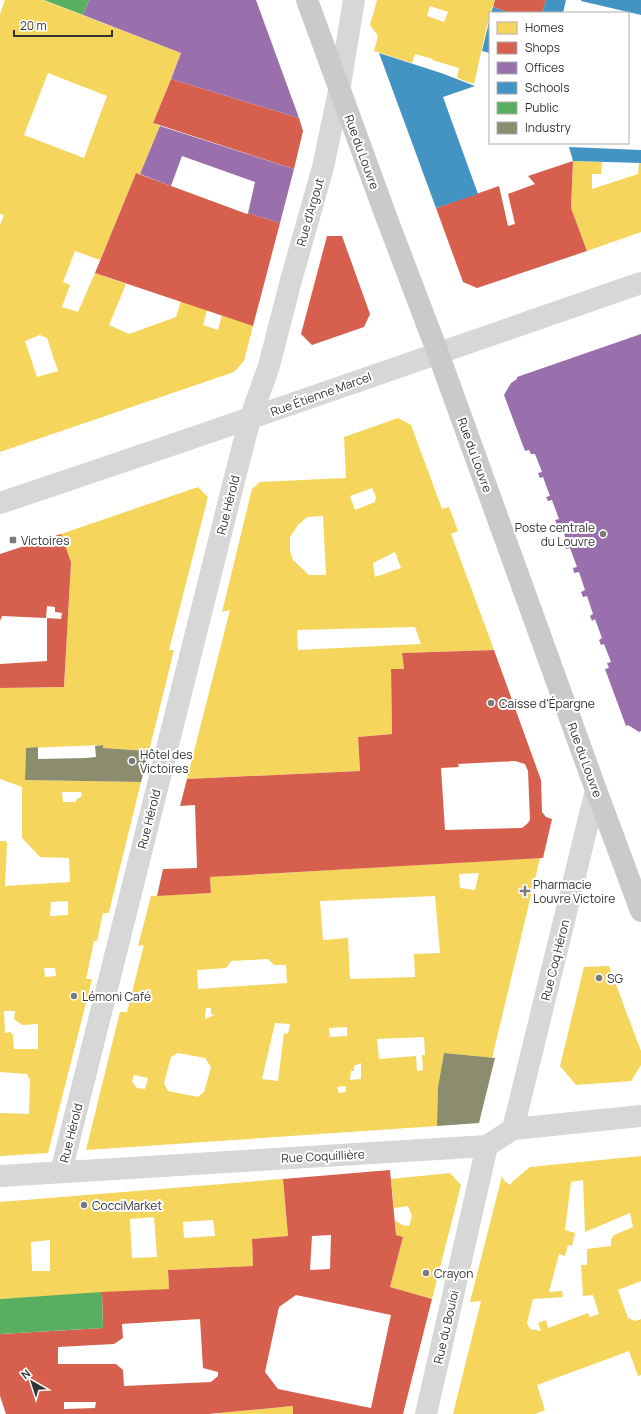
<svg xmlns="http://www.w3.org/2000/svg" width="641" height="1414" font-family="Manrope,sans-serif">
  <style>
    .homes { fill: #f6d55c; fill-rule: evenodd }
    .shops { fill: #d6604d; fill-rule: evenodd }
    .offices { fill: #9970ab }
    .schools { fill: #4393c3 }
    .public { fill: #5aae61 }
    .industry { fill: #8c8c6e }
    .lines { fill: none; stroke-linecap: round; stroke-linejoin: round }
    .minor { stroke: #d7d7d7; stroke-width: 22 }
    .major { stroke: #cacaca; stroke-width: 22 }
    .poi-dot { fill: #7a7a7a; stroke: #fff; stroke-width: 1.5 }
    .labels { text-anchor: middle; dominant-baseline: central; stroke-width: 4; stroke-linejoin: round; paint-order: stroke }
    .street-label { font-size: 12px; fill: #333; stroke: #fff }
    .poi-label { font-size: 12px; fill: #333; stroke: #fff; text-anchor: start }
  </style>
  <rect width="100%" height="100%" fill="#fff"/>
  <path class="homes" d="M5,0h38l138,53 -28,70 7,3 -20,48 -4,-1 -36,87 -25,-9 -12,31 7,3 -8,22 16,5 17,-39 31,11 -17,41 20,9 47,-17 5,-16 26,9 -4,15 15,5 4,-15 31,11 -9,35 -10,11 -234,80v-227l4,-10 -4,-1v-200zM48,73l59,23 -23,62 -60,-23zM40,335l7,3 11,33 -21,6 -12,-36z
    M377,0h118l-5,13 -16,71 -17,-6 2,-10 -27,-8 1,-1 -18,-5 -3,9 -38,-12 4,-15 -8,-11zM430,6l18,6 -4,10 -17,-6z
    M573,161l29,1 -1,12h-9v15l46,-15 1,-11h2v69l-54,19 -16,-43z
    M398,418l13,7 31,84 7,-2 9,24 -7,3 43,116 -92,3 2,16h-13l1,65 -34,3 2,34 -173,8 43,-169 -8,2 30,-123 8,-7 86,-4 -2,-41zM372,488l4,9 -1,5 -20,8 -5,-14zM323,516l3,59h-17l-16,-15 -3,-9v-14l8,-12 9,-8zM395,552l6,16 -26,9 -2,-14zM415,627l6,17 -123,6 -1,-20z
    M198,487l10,10 -39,153h5l-25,101 -46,-3v-3l-77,3 -1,32 116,2 -31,126 -1,5h-6l-6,28h-3l-8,38h6l-44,174 -48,3v-43l29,1 1,-34 -3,-6 -27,-2v-231h5l2,2 -2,43 65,-4 -1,-24 -29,-1 -18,-19v-51l-22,-8v-91l64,-1 7,-125 -10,-28zM62,792h19l1,4 -6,4v2h-13zM68,901v14l-18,1 1,-14zM44,968h11l1,8 -11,1zM4,1011h11l-1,8 8,6 16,-1v25h-24l-1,-14 -3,-3 -5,1z
    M540,858l-48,200 -48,-5 -6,34 -1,39 -351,24 34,-138h7l17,-67 -6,1 13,-50 60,-3 -1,-16zM479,873l-4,17 -15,-2 -1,-14zM435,896l5,57 -26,1 1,23 -65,2 -2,-41 -25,2 -3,-39zM268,959l6,6h12l1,18 -89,6 -1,-19 29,-2 5,-7zM206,1008h5v6l4,1 -10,4zM275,1023l15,1 -2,10 -4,-1 -6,48 -16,-2zM347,1027v9l-17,1 -1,-9zM424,1037l1,18h-3l1,15 -6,1 -1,-15 -37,3 -2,-20zM178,1053l27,5 6,9 -7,25 -6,5 -30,-6 -4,-8 7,-26zM361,1063v16l-11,1 1,-9h3v-5zM134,1075l14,3 -3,11 -8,-1 -5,-6zM346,1086v6l-7,1 -2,-6z
    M609,966l32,85v14l-10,16 -55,4 -16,-19 24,-99z
    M641,1156v125l-23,9 10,28 7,3 6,-2v56l-3,1 -9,-25 -92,34 8,25 -10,4h-82l28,-113 -11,1 32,-126 2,5 7,4v-2l19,-16zM583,1180l2,52 45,-19 3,14 -19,8 -3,4v7l-24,3v16h-6l2,31 10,-1 6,19 -9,3 -2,-4 -40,15 -2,-8 -8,3 3,8 -11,-2 -3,-6 6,-24 30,-2 -1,-6 -13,1 10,-38 6,2 3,-11 4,1 3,-13 -10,-3 6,-48z
    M450,1173l11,12 -29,114 -42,-12 13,-50 -7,-2 -1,-15 7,5 7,1 3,-10 -4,-10 -14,2 -3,-29z
    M283,1179l5,57 -36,3 1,27 -85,4 1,19 -169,10v-97zM154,1217l3,40 -25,1 -2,-39zM213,1220l2,16 -31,2 -1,-16zM50,1240v31h-18l-1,-29z
    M293,1406v8h-74l-1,-1z"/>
  <path class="shops" d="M495,0h51l-4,13h-32l-17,-6z
    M171,79l128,39 4,13 -9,38 -141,-46z
    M573,161l-2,47 16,43 -110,37 -14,-6 -27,-74 63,-22 9,40 7,-2 -7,-30 27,-10 -7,-8z
    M136,173l111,41 1,-1 32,10 -27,103 -158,-53z
    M327,236h15l28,78 -6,13 -52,18 -11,-11z
    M61,534l10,28 -7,125 -64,1v-24l47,-3v-43l14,1 1,-6 -7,-1v-5l-8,-1 -1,12 -44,-2 -2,5v-67z
    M494,650l47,130 1,32 4,5 6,2 -9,39 -333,19 1,16 -54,3 6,-27 34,-1 -2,-63 -15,1 7,-27 173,-8 -2,-34 34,-3 -1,-65h13l-2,-16zM515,761l10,3 3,7 2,49 -3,4 -5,4 -77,2 -4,-62 18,-1 -1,-3z
    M390,1170l6,65 7,2 -13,50 42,12 -29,115h-110v-8l-85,8h-202l-6,-18v-62l103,-6 -1,-36 67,-3 -1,-19 85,-4 -1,-27 36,-3 -5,-57zM331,1235l-1,34 -20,1 2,-34zM296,1295l95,20 -20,93 -93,-19 -13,-17 14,-65zM200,1319l3,49 15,4v4l-7,6 -87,4 -1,-16 -7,-6h-58v-17l56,-3 9,-6 -1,-14zM64,1402h32l-1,6 -31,1z"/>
  <path class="offices" d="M89,0h167l43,118 -128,-39 10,-26 -98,-38z
    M160,126l134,43 -14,54 -32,-10 7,-31 -73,-26 -11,30 -31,-12z
    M641,334v397l-2,1 -11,-7 -2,1 -21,-57 4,-1 -2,-5 4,-1 -7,-18 -3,1 -2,-5 3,-2 -7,-19 -3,2 -2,-5 3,-2 -6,-18 -4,1 -2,-5 4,-2 -6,-18 -5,1 -1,-5 4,-1 -7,-19 -4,1 -2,-5 3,-1 -6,-19 -4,1 -2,-5 4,-1 -7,-19 -4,1 -2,-4 4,-1 -7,-19 -3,1 -2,-5 4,-1 -7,-18h-4l-2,-4 -4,1 -21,-56 7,-12 6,-4v-2z"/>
  <path class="schools" d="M546,0h20l-3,13h-21z
    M581,0h60v15l-60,-14z
    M493,7l17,6h-19z
    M489,22h1v31l-8,-2z
    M379,53l62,20 34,13 -32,11 35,97 -42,14z
    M569,147l72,3v13l-68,-2z"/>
  <path class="public" d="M44,0h45l-6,15z
    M102,1292l1,36 -103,6v-35z"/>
  <path class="industry" d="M103,745v3l46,3 -8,31 -116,-2 1,-32 12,-1v12l47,-1 11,-1 -1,-11z
    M444,1053l51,5 -16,65 -42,3 1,-39z"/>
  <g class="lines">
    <path class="minor" d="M0,503c214,-71 427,-146 641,-220
      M513,1129l83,-339
      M61,1172l177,-707 12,-46 19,-53 21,-82 33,-117 16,-76 15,-91
      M0,1176l487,-30 26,-17 128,-13
      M426,1414l61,-268"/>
    <path class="major" d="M307,0l80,219 51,134 158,437 45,121"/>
  </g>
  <g class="poi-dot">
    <circle cx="603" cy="534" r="4"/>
    <rect x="9" y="536" width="8" height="8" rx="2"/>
    <circle cx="491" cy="703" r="4"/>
    <circle cx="132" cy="761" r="4"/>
    <path d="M523 885h4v4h4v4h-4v4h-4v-4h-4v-4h4z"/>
    <circle cx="599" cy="978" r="4"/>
    <circle cx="74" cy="996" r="4"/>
    <circle cx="84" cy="1205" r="4"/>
    <circle cx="426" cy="1273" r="4"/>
  </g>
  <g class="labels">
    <g class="street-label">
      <text transform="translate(362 152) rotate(70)">Rue du Louvre</text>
      <text transform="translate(310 212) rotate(-74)">Rue d'Argout</text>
      <text transform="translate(321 394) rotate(-20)">Rue Étienne Marcel</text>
      <text transform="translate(475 455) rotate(70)">Rue du Louvre</text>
      <text transform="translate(228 505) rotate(-76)">Rue Hérold</text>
      <text transform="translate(585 760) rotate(70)">Rue du Louvre</text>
      <text transform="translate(149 819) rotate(-76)">Rue Hérold</text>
      <text transform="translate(555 960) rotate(-76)">Rue Coq Héron</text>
      <text transform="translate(71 1133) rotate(-76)">Rue Hérold</text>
      <text transform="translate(323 1156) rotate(-3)">Rue Coquillière</text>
      <text transform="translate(446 1327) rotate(-77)">Rue du Bouloi</text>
    </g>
    <g class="poi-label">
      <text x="595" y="527" text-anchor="end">Poste centrale<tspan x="595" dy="14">du Louvre</tspan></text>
      <text x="21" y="540">Victoires</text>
      <text x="499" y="703">Caisse d'Épargne</text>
      <text x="140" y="754">Hôtel des<tspan x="140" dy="14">Victoires</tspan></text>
      <text x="533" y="884">Pharmacie<tspan x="533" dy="14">Louvre Victoire</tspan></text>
      <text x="607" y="978">SG</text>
      <text x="82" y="996">Lémoni Café</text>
      <text x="92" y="1205">CocciMarket</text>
      <text x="434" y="1273">Crayon</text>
    </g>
  </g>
  <rect x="489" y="12" width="140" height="132" fill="#ffffff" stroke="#adadad"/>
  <rect x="497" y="22" width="20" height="12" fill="#f6d55c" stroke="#adadad"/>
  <text x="525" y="32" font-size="12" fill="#333333">Homes</text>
  <rect x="497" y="42" width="20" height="12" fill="#d6604d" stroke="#adadad"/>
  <text x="525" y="52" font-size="12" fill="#333333">Shops</text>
  <rect x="497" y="62" width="20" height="12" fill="#9970ab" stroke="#adadad"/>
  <text x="525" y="72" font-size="12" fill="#333333">Offices</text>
  <rect x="497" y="82" width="20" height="12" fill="#4393c3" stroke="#adadad"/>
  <text x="525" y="92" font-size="12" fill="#333333">Schools</text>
  <rect x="497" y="102" width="20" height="12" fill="#5aae61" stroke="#adadad"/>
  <text x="525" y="112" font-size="12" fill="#333333">Public</text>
  <rect x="497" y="122" width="20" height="12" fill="#8c8c6e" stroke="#adadad"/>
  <text x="525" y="132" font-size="12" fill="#333333">Industry</text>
  <g transform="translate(32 1382) rotate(321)" stroke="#ffffff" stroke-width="3" paint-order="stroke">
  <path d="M0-3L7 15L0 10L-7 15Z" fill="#333333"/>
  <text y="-6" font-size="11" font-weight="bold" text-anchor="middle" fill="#333333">N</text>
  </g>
  <path d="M14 30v6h98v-6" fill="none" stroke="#333333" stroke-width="2"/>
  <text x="20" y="30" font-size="12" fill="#333333" stroke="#ffffff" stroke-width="3" paint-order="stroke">20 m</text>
</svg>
